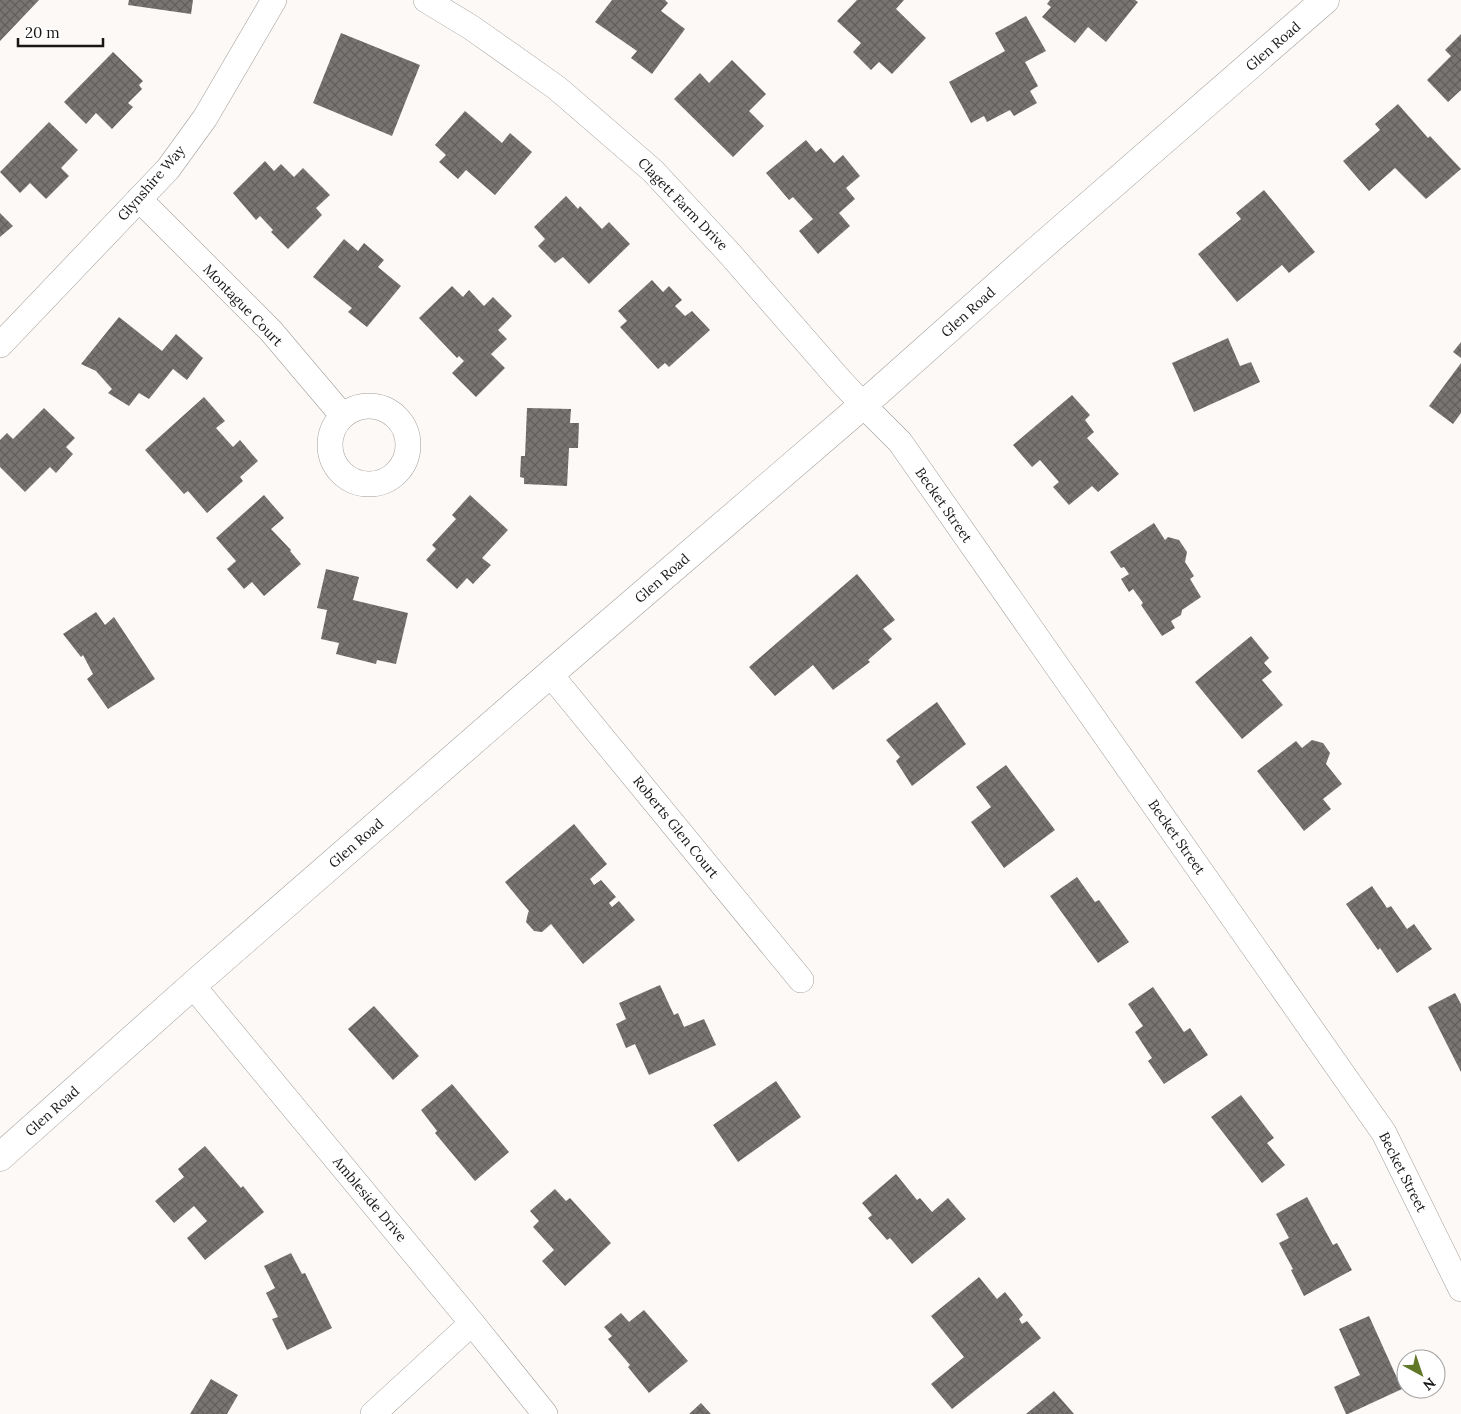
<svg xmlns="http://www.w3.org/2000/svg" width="1461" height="1414" font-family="Lora,serif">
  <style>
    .building { fill: url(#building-cross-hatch) }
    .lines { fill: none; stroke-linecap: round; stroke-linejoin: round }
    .minor-casing { stroke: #a09d9a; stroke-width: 26 }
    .secondary-casing { stroke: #a09d9a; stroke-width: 29 }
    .minor { stroke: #fff; stroke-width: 25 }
    .secondary { stroke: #fff; stroke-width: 28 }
    .labels { text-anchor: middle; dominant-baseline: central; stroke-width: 5; stroke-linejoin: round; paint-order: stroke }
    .street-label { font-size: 14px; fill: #181716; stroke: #fff }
  </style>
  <defs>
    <pattern id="building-cross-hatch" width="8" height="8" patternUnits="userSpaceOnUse" patternTransform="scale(1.25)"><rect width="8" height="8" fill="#787572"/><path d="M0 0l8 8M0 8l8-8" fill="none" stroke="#615f5d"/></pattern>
  </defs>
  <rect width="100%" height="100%" fill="#fcf9f6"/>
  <path class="building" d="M0,0h39l-39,41z
    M129,0h64l-2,14 -63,-9z
    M612,0h53l3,3 -7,8 24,18 -33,45 -21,-16 6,-7 -42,-29z
    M857,0h47l-8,9 30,29 -34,36 -13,-12 -8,8 -18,-18 8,-9 -24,-22z
    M1050,0h85l3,2 -32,40 -18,-15 -13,16 -33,-26 9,-10 -4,-3z
    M1026,16l20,35 -21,11 13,24 -8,5 7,12 -23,13 -4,-6 -23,12 -3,-6 -13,7 -22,-41 56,-31 -10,-18z
    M341,33l79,32 -28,71 -79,-33z
    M1461,34v56l-13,12 -21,-22 24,-24 -6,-6z
    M113,52l30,29 -4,4 3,4 -14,14 5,4 -21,22 -16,-16 -10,11 -22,-22z
    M732,60l34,34 -17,17 15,15 -31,31 -59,-58 26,-26 9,10z
    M1398,104l30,34 2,-2 31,33 -35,30 -31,-31 -26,23 -26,-30 37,-31 -5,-6z
    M465,111l37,32 8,-10 22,19 -37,43 -29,-25 -8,9 -19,-17 7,-7 -11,-10z
    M49,122l29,28 -17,18 8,8 -23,23 -16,-16 -10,10 -20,-21z
    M806,140l10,12 5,-4 13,15 9,-8 17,21 -14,12 9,11 -16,14 11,13 -32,28 -19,-23 14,-12 -20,-22 -4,3 -23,-27z
    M265,161l9,10 7,-7 13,13 9,-9 27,27 -14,13 6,7 -34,34 -17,-17 2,-2 -13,-14 -4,4 -23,-27z
    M1264,190l51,62 -26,21 -7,-8 -45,37 -39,-48 43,-35 -5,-6z
    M566,196l12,13 2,-3 22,23 7,-7 21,22 -41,40 -26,-27 -8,6 -17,-17 7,-7 -11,-12z
    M0,213l13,13 -13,11z
    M344,239l14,12 6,-8 20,17 -6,7 23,19 -34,41 -19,-15 4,-4 -39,-31z
    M652,280l11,12 6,-6 13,14 -7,6 10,10 7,-5 18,19 -41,37 -4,-4 -7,6 -38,-42 7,-6 -9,-10z
    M452,286l11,11 6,-7 15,16 9,-9 19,19 -14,14 9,9 -16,15 14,14 -29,29 -24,-24 12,-12 -5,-5 -2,2 -38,-40z
    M119,317l43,34 14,-17 27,24 -16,22 -14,-11 -24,30 -10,-6 -10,13 -21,-13 4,-4 -16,-18 -15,-7z
    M1228,338l12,28 11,-4 9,20 -66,30 -22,-49z
    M1461,342v16l-8,-6z
    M1461,363v50l-8,11 -24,-18z
    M1072,395l18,20 -5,5 9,12 -7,6 32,36 -21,18 -6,-6 -23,19 -16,-18 6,-5 -19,-22 -8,7 -19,-22z
    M204,397l21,24 -9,7 17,19 7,-7 18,21 -18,16 3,4 -36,32 -19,-22 -4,3 -39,-44z
    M44,408l31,30 -9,9 7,7 -17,19 -6,-6 -25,25 -25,-25v-27l7,-7 6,6z
    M527,408l44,1 -1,14h9l-1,25h-9l-2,38 -43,-2v-6l-4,-1 1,-21h4z
    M264,495l20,23 -13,11 20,21 -1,1 11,13 -37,32 -12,-14 -8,7 -17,-20 9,-8 -20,-23z
    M470,495l38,35 -26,28 9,7 -18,19 -6,-6 -10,11 -31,-29 10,-11 -4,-4 24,-26 -4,-4z
    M1154,523l11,17 3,-3 11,3 8,12 -2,10 9,14 -4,3 11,18 -19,13 -1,5 -10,6 4,7 -13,8 -21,-31 2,-2 -10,-14 -4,3 -8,-13 8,-5 -5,-7 -3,1 -11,-16z
    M326,569l33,8 -6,23 55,13 -12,51 -19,-4 -1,4 -40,-10 3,-11 -18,-4 6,-29 -10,-2z
    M857,574l38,46 -12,9 9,10 -24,21 2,2 -37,28 -20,-25 -38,31 -26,-29z
    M96,612l9,13 9,-8 41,62 -47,30 -21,-30 6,-5 -10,-19 -2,2 -18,-23z
    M1251,636l18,22 -5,5 8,9 -10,8 21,25 -41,34 -47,-57z
    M937,702l29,42 -54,42 -16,-25 4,-4 -14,-17z
    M1312,740l11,3 7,10 -4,11 16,20 -19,15 8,10 -27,22 -47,-60 39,-30 6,7z
    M1006,765l49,65 -51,38 -33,-46 20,-15 -15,-20z
    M574,824l33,40 -17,15 4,6 7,-5 15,17 -7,6 3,4 7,-6 16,19 -52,44 -32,-40 -9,8 -8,-1 -8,-9 2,-9 1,-2 -24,-29z
    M1077,877l18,25 4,-2 30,42 -31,21 -48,-67z
    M1372,886l15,22 4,-2 16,23 7,-5 18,25 -35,24 -17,-25 -2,2 -32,-46z
    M660,985l14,30 4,-2 6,14 20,-8 12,26 -67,30 -14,-31 -9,4 -10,-24 10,-5 -7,-16z
    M1153,987l31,45 6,-4 18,27 -44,29 -16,-23 4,-3 -17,-26 8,-6 -15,-22z
    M1455,993l6,11v68l-33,-65z
    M374,1006l45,50 -26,24 -45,-51z
    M776,1081l25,36 -63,45 -25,-37z
    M452,1084l57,68 -34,29 -40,-48 2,-2 -16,-21z
    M1241,1095l33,43 -7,5 18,22 -23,18 -51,-66z
    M205,1146l36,42 2,-2 21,26 -59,48 -18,-22 20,-17 -13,-15 -20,17 -19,-22 29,-24 -6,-8z
    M896,1174l21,26 3,-2 12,14 16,-14 18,21 -54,45 -22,-26 -3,2 -19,-22 4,-3 -10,-12z
    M555,1189l11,12 4,-3 41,45 -46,43 -23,-25 12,-11 -21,-23 6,-6 -9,-10z
    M1307,1197l26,48 4,-2 15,27 -48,26 -13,-26 2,-1 -14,-26 10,-5 -13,-24z
    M291,1253l11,21 3,-1 27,55 -45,22 -15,-31 6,-2 -12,-24 9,-5 -11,-22z
    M979,1277l18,22 8,-7 18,23 -4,4 3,5 5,-3 14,17 -89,71 -21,-25 33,-27 -33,-41z
    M644,1310l44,51 -39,32 -21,-26 2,-2 -22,-26 4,-3 -8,-9 17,-14 8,9z
    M1369,1316l33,73 -54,25h-2l-12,-27 26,-12 -21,-46z
    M211,1379l27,16 -11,19h-37z
    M1054,1391l20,23h-48z
    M701,1403l10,11h-22z"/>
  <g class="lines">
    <defs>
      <path id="minor" d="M426,0l46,28 85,60 96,83 77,83 108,124 25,27 37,37 484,691 77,156
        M139,199l132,132 71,84
        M0,345l168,-176 37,-51 69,-118
        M330 445a39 39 0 1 1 78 0a39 39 0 1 1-78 0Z
        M550,674l251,306
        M193,986l279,337 73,91
        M373,1414l99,-91"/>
      <path id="secondary" d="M0,1157l201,-179 349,-304 313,-269 171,-152 291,-253"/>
    </defs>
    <use href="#minor" class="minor-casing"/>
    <use href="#secondary" class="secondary-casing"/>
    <use href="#minor" class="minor"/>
    <use href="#secondary" class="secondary"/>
  </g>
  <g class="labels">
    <g class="street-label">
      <text transform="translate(1273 46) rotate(-41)">Glen Road</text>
      <text transform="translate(151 183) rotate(-49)">Glynshire Way</text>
      <text transform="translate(683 204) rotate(46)">Clagett Farm Drive</text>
      <text transform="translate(243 305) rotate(46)">Montague Court</text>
      <text transform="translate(968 312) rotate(-42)">Glen Road</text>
      <text transform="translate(944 505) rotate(55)">Becket Street</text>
      <text transform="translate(662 578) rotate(-41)">Glen Road</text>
      <text transform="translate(676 827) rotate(51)">Roberts Glen Court</text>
      <text transform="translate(1177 837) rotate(55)">Becket Street</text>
      <text transform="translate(356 843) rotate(-41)">Glen Road</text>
      <text transform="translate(52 1111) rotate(-42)">Glen Road</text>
      <text transform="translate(1403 1172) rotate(63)">Becket Street</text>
      <text transform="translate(370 1199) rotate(50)">Ambleside Drive</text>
    </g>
  </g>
  <g transform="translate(1421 1374) rotate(140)"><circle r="24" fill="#ffffff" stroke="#a3a2a2"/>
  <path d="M0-4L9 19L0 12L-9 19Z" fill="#607728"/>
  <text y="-8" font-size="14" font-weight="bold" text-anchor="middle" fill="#181716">N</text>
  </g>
  <path d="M18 38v8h85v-8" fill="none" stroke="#181716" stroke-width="2.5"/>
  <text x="25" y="38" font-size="15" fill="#181716" stroke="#ffffff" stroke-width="4" paint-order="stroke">20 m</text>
</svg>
